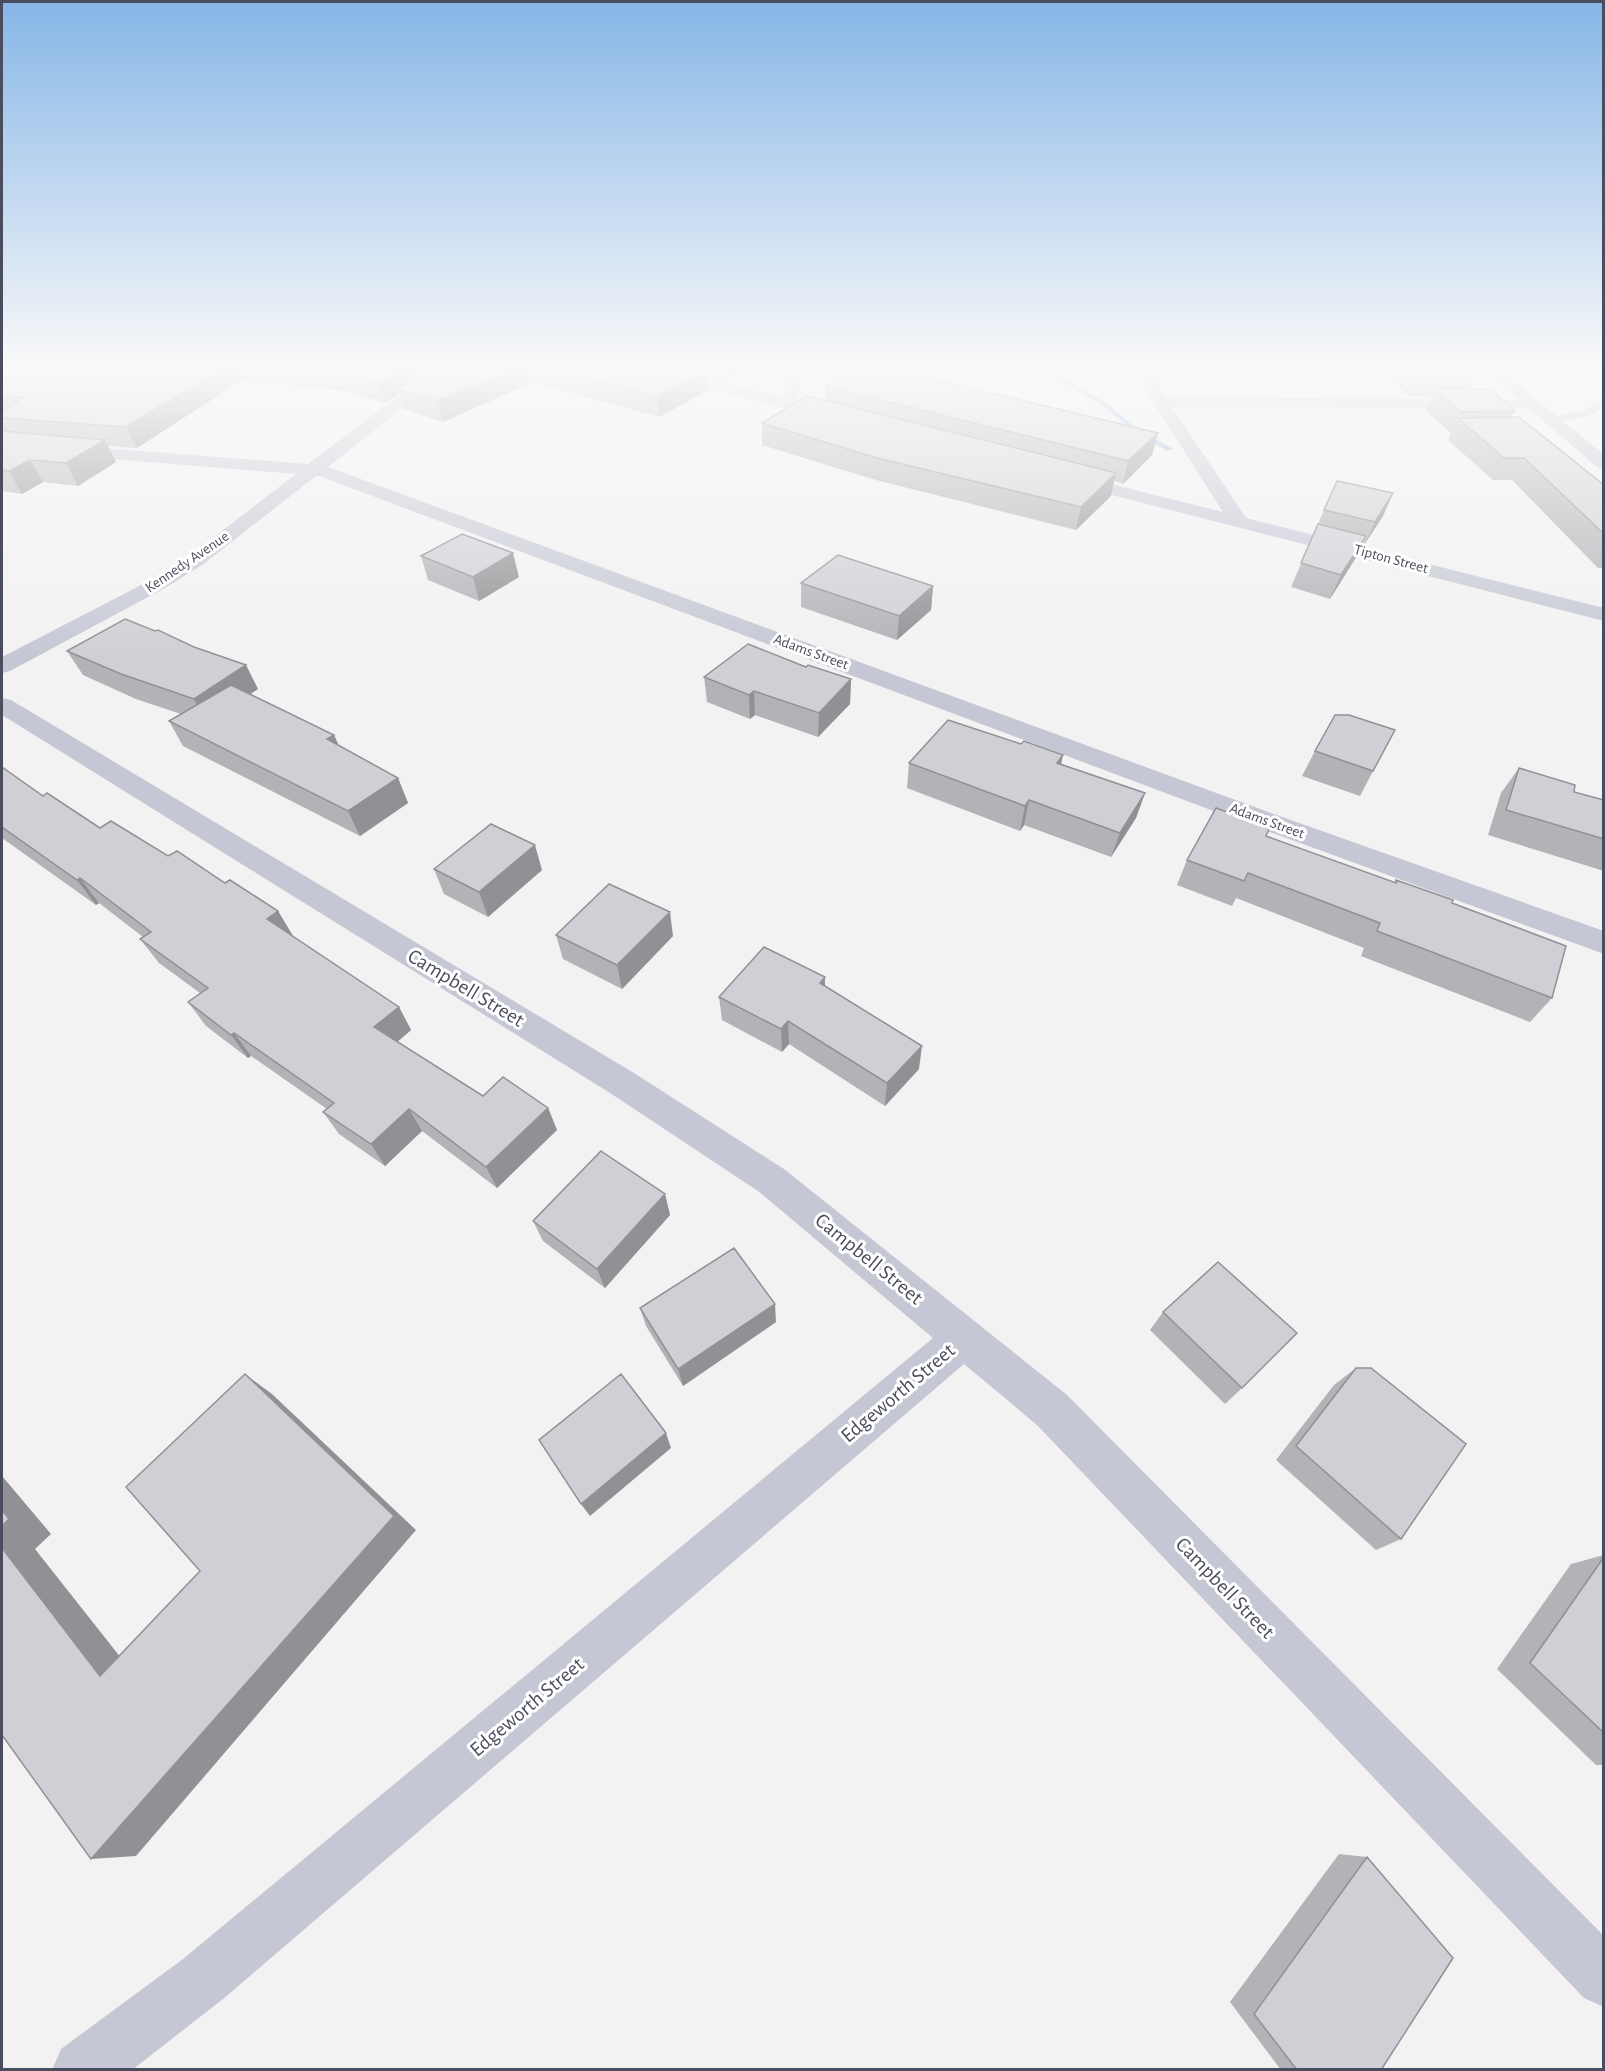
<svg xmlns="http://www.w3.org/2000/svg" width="1605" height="2071" font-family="'Alegreya Sans',sans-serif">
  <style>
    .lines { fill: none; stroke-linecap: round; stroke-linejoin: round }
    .stream { fill: #93bae6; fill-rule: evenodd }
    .service { fill: #c5c8d4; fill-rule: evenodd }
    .minor { fill: #c5c8d4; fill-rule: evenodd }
    .tertiary { fill: #c5c8d4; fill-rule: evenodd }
    .wall { fill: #b2b2b7 }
    .shaded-wall { fill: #919195 }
    .building { fill: #cfcfd5; stroke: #919195; stroke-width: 1.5 }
    .labels { text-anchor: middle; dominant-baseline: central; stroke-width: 6; stroke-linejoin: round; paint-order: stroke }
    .far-street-label { font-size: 15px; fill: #4a4d5d; stroke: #fff }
    .near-street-label { font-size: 21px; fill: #4a4d5d; stroke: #fff }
  </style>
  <rect width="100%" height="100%" fill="#f3f1f1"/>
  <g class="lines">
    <path class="stream" d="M1031,369h8l31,13 36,21 31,26 37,20 -7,2 -34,-20 -31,-26 -36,-21z"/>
    <path class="service" d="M1604,399v8l-12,8 -40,8 -6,-3 2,-2 36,-8z"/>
    <path class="minor" d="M434,369h17l-123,98 943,346 333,118v23l-353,-129 -932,-349h-3l-114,89 -39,24 -153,82 -8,2v-16l147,-76 39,-24 108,-83 -294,-24v-10l306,24z
      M648,369h24l108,28 4,-5 3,-23h14l-1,23 -6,9 47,12 2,4 -8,5 -184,-50z
      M1135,369h14l17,28 372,3 2,3 -8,5 -360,-1 74,111 358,90v13l-543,-139 -3,-4 3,-4 6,-1 156,39 -70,-110z
      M2,698l9,2 623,373 150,96 283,226 537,541v71l-20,-9 -547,-573 -73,-61 -741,635 -91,71h-80l9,-21 122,-90 750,-621 -175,-147 -148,-98 -608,-378z"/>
    <path class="tertiary" d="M1483,369h17l104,86v14l-6,-1z"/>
  </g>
  <path class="wall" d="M2,369h746l-22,12 -19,-5 1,14 -49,27 -127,-35 -89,40 -39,-13 -5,-16 -14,10 -38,-12 -105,-11 -105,68 -29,-2 8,16 -38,24 -35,-4 -21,12 -20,-3z
    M1379,369h88l8,7 -6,13 46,22 -4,6 93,68v83h-6l-86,-88h-19l-45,-40 3,-7 -26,-23 6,-13h-21z
    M825,386l333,47 -6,22 -29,29 -9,-3 -3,15 -35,34 -200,-50 -114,-35v-22l63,-23z
    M1393,493l-10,23 -19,29h-2l-7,14 -25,40 -39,-12 33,-77z
    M421,556l98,21 -40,24 -51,-21z
    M801,583l132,3 -2,24 -34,30 -96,-33z
    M67,651l191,38 -8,5 84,41 5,11 59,32 10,25 -48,33 -177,-90 -14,-25 12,-7 -45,-15 -53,-24z
    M806,667l45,12 -1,25 -32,33 -63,-22 -5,4 -43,-17 -3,-25z
    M1021,744l42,11 -2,9 84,29 -9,25 -25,39 -87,-32 -4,6 -113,-43 2,-25z
    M1315,751l58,20 -13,25 -58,-20z
    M2,767l41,29 57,32 68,28 57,27 53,28 15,25 106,71 12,23 -14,12 86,54 65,12 9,22 -60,58 -75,-57 -37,35 -46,-32 -16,-22 4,-3 -76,-53 -3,2 -42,-32 -18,-24 12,-9 -41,-30 -19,-24 3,-2 -44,-34 -3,2 -94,-67z
    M1519,768l55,24 30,8v71l-116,-36 13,-42z
    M1266,836l186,67 100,95 -22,24 -169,-66 3,-8 -128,-50 -4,8 -55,-21 10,-25z
    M434,869l108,1 -54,47 -44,-23z
    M556,935l117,1 -51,53 -59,-30z
    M825,977v9l94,83 -34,37 -96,-62 -7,8 -60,-32 -3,-23z
    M665,1194l5,21 -65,73 -62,-47 -10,-20z
    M640,1308l136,14 -93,64 -37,-60z
    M1163,1312l79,76 -17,16 -75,-74z
    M1356,1368l45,171 -25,11 -100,-90 58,-75z
    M1604,1555v210h-8l-99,-96 74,-105z
    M1339,1854l28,3 14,213h-100l-51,-68z"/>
  <path class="shaded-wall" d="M221,369h17l4,11 -105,68 -11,-21z
    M399,369h32l-33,20 1,4 -14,10 -6,-20z
    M514,369h16l2,13 -89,40 -5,-21z
    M725,369h23l-22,12z
    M707,370l1,20 -49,27 -2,-21z
    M1158,433l-6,22 -29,29 5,-23z
    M105,440l11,22 -38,24 -12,-23z
    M30,460l13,22 -21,12 -13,-23z
    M1116,473l-5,23 -35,34 5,-23z
    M1393,493l-10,23 -19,29 11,-23z
    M1366,536l-11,23 -25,40 11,-24z
    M513,553l6,24 -40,24 -6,-24z
    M933,586l-2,24 -34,30 2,-24z
    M246,665l12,24 -51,34 -13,-24z
    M851,679l-1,25 -32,33 1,-24z
    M754,691l1,24 -5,4 -1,-24z
    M334,735l11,25 -18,-21z
    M1063,755l-6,25v-17z
    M398,778l10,25 -48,33 -12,-25z
    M1145,793l-9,25 -25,39 9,-24z
    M1029,800l-5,25 -4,6 5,-25z
    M535,845l7,25 -54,47 -9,-25z
    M80,878l19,25 -3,2 -19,-25z
    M278,911l15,25 -26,-17z
    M670,912l3,24 -51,53 -5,-24z
    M825,977v24l-5,-18z
    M399,1007l12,23 -24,21 -13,-24z
    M788,1021l1,23 -7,8 -1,-23z
    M234,1033l17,23 -3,2 -17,-23z
    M922,1046l-3,23 -34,37 2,-23z
    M548,1108l9,22 -60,58 -11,-21z
    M409,1109l13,22 -37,35 -14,-22z
    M665,1194l5,21 -65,73 -8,-19z
    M775,1304l1,18 -93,64 -5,-17z
    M245,1374l27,20 144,136 -280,326 -45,3 303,-343z
    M666,1433l5,15 -81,68 -9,-12z
    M2,1476l49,58 -16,15 105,133 -40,-6 -98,-128z"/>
  <path class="building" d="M2,369h219l-95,58 -124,-9v-7l23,-14 -23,-1z
    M314,369h85l-20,14 -38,-12z
    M424,369h90l-76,32 -40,-12z
    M552,369h149l6,1 -50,26z
    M853,369h38l267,64 -30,28 -303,-75z
    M1411,369h56l8,7h-56z
    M1434,389h56l25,22 -54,1z
    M807,396l309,77 -35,34 -204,-49 -115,-35z
    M1519,417l85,68v49l-80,-76h-20l-46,-40z
    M2,431l103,9 -39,23 -36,-3 -21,11 -7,-1z
    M1337,481l56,12 -18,29 -51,-12z
    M1318,524l48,12 -25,39 -40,-12z
    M462,534l51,19 -40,24 -52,-21z
    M838,555l95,31 -34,30 -98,-33z
    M125,619l30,12 3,-1 36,17 52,18 -52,34 -73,-25 -54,-23z
    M748,644l58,23 2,-2 43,14 -32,34 -65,-22 -5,4 -45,-18z
    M231,685l103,50 -7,4 71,39 -50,33 -179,-90z
    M1335,715h14l46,15 -22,41 -58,-20z
    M948,720l73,24 3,-3 39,14 -6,8 88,30 -25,40 -91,-33 -4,6 -116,-43z
    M2,767l41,29 4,-3 53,35 11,-7 57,35 9,-5 48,32 5,-3 48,31 -11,8 132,88 -25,20 109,69 20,-19 45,31 -62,59 -77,-58 -38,35 -48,-32 11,-9 -100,-70 -3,2 -43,-33 20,-14 -68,-49 11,-7 -71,-54 -3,2 -75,-53z
    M1519,768l56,17 -1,7 30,8v39l-98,-29z
    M1216,808l54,19 -4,9 130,47v-3l57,20 -1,3 114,43 -14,52 -175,-67 3,-8 -132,-50 -4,8 -57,-21z
    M491,824l44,21 -56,47 -45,-23z
    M609,884l61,28 -53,53 -61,-30z
    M764,947l61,30 -5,6 102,63 -35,37 -99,-62 -7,8 -62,-32z
    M601,1151l64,43 -68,75 -64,-48z
    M734,1248l41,56 -97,65 -38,-61z
    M1218,1262l79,71 -55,55 -79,-76z
    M1356,1368h15l95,76 -65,95 -105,-93z
    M245,1374l149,142 -303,343 -89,-124v-187l98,128 100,-105 -74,-84z
    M621,1374l45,59 -85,71 -42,-64z
    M2,1510l7,9 -7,7z
    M1604,1557v176l-74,-70z
    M1367,1857l86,101 -72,112h-84l-43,-56z"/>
  <linearGradient id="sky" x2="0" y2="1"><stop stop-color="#86b6e7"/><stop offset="0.56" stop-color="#faf9f9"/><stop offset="1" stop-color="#faf9f9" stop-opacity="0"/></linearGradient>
  <rect width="1605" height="659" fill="url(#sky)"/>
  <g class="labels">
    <g class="far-street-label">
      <text transform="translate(1391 559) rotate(15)">Tipton Street</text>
      <text transform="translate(187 562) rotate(-34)">Kennedy Avenue</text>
      <text transform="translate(811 652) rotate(20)">Adams Street</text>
      <text transform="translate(1267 821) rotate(20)">Adams Street</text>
    </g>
    <g class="near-street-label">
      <text transform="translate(466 988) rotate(31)">Campbell Street</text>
      <text transform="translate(869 1259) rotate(39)">Campbell Street</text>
      <text transform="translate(898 1393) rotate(-40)">Edgeworth Street</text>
      <text transform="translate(1225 1588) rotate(46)">Campbell Street</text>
      <text transform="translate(527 1707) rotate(-40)">Edgeworth Street</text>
    </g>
  </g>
  <rect width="1605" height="2071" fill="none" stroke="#4a4d5d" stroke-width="6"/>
</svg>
